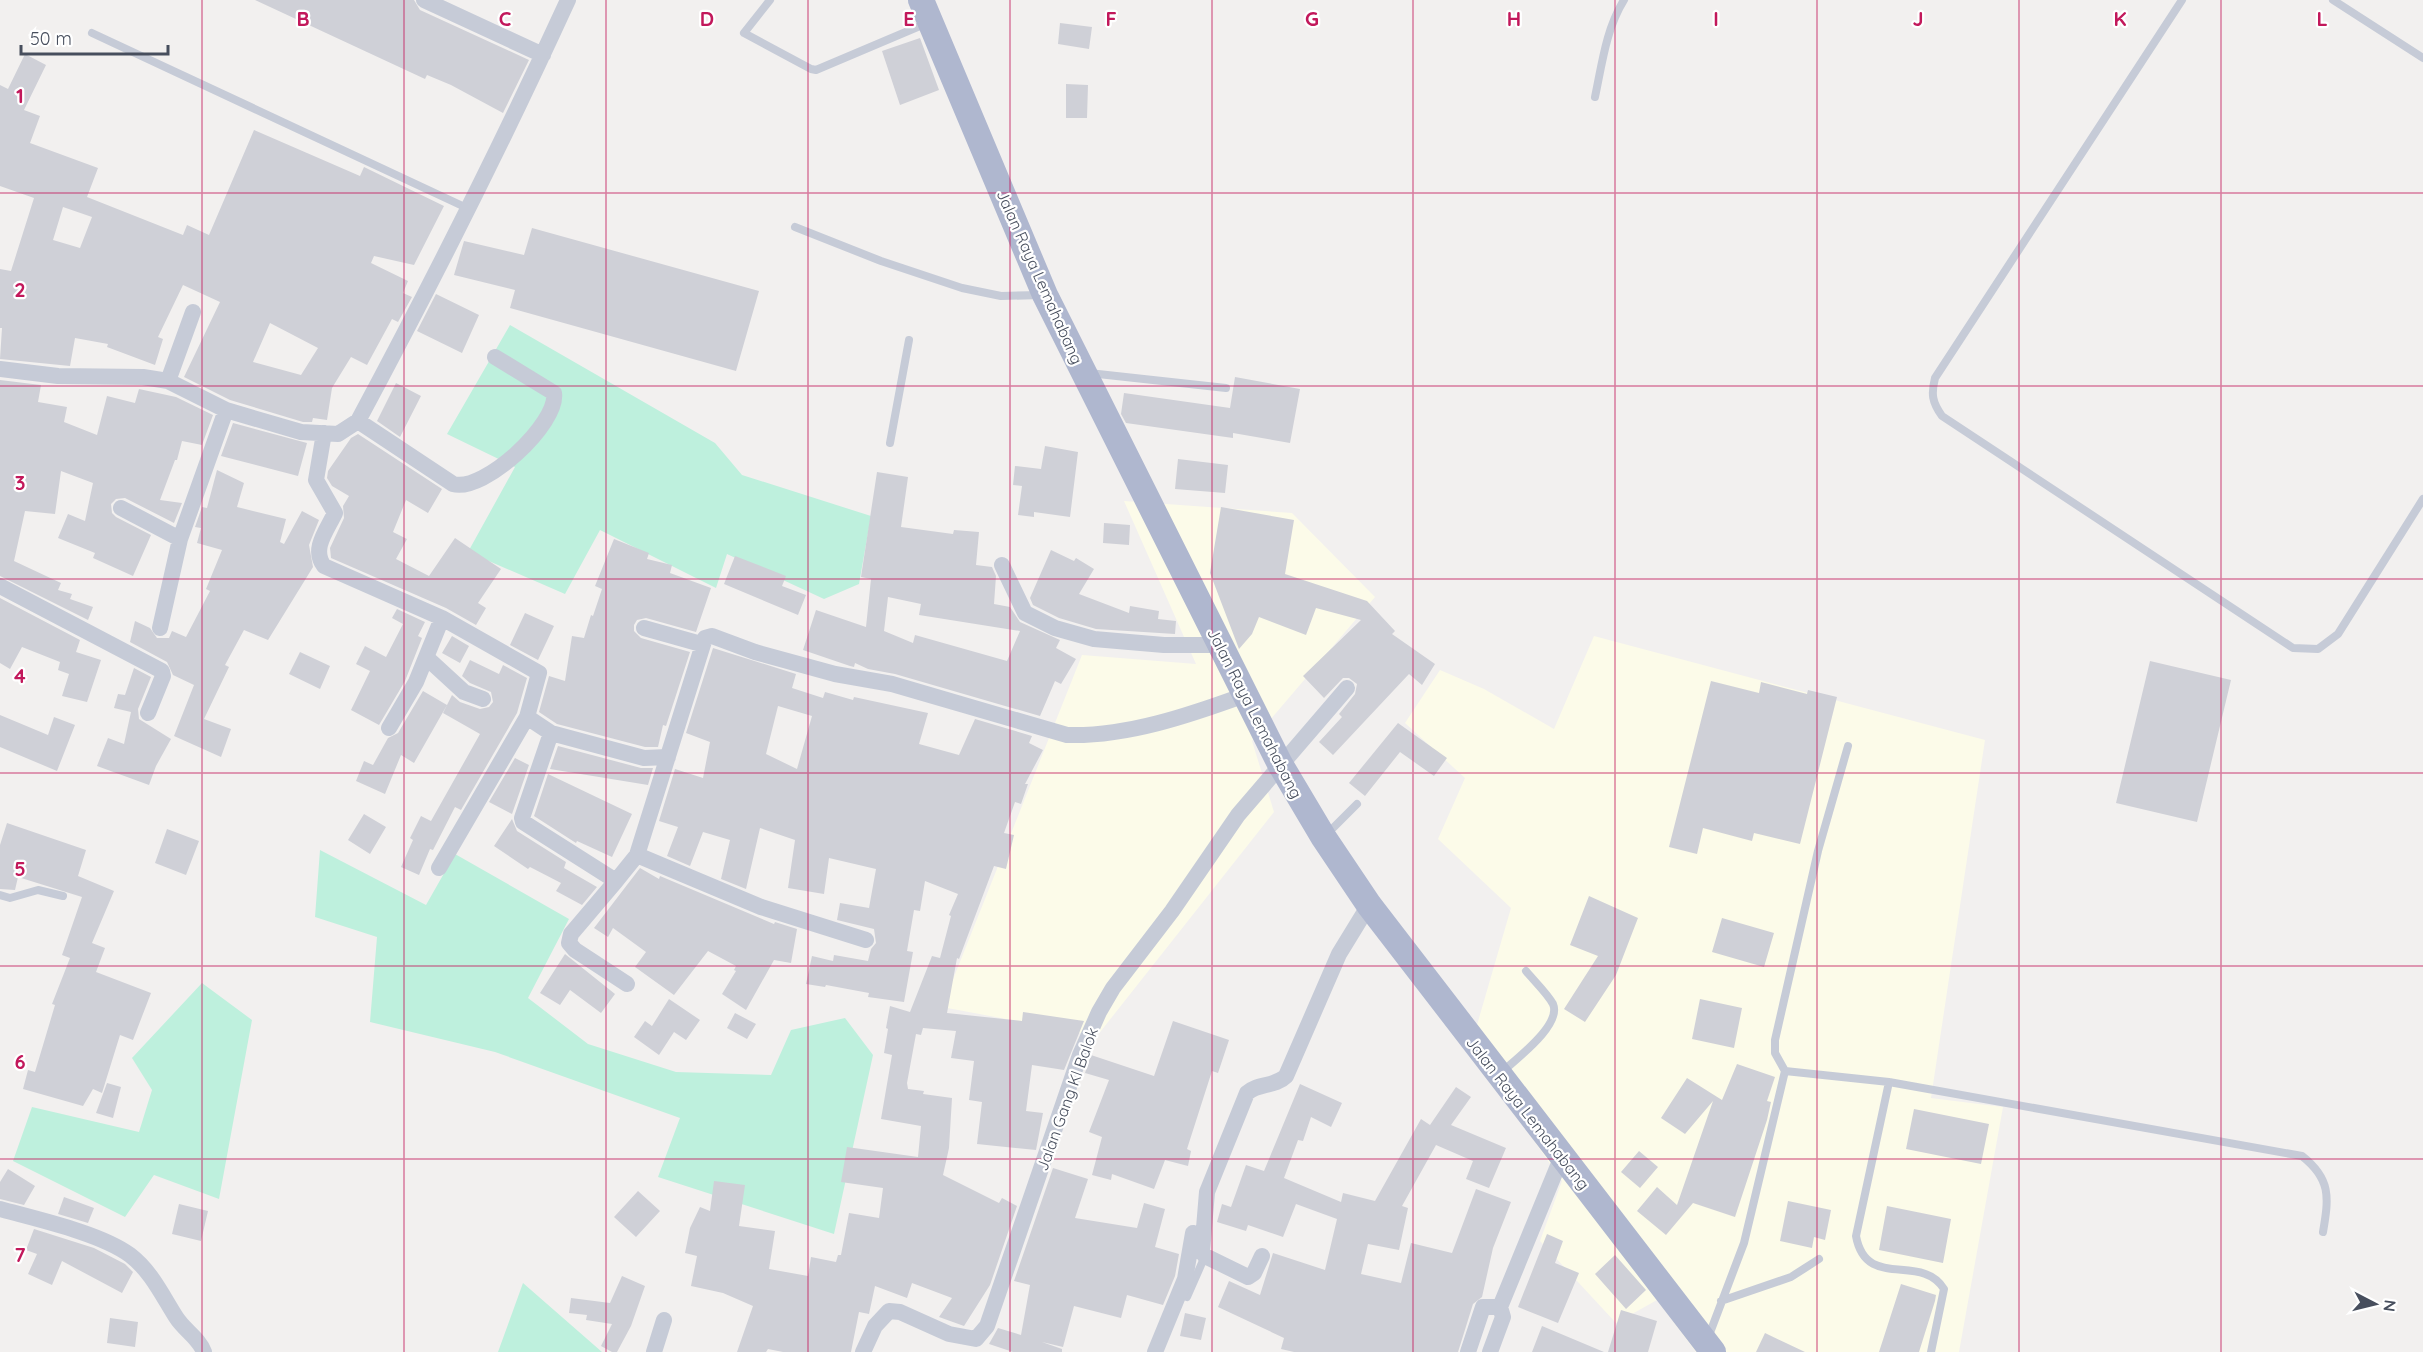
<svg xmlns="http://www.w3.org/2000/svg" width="2423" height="1352" font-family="Quicksand,sans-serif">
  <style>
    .commercial { fill: #fcfbe9 }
    .green { fill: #bef0dd }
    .building { fill: #cfd0d7; fill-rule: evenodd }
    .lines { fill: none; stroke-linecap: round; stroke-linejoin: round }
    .service { stroke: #c6cbd7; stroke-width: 8 }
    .minor { stroke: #c6cbd7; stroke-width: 16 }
    .primary { stroke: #afb7cf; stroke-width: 26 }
    .grid { fill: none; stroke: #c2185b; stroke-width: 1.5; stroke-opacity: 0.55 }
    .labels { text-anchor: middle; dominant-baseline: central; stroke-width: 4.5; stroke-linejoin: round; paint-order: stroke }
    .street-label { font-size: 16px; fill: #474e5d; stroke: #fff }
    .grid-label { font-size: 20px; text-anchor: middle; font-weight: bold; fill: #c2185b; stroke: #fff; stroke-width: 4.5; stroke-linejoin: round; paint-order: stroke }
  </style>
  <rect width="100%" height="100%" fill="#f2f0ef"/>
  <path class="commercial" d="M1124,501l168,12 83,84 -123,144 22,71 -177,224 -155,-29 140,-352 114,9z
    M1594,636l391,104 -54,358 72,9 -44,245h-263l-39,-52 -41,23 -76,-82 22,-60 -92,-132 41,-141 -73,-69 27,-61 -60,-55 35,-53 44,19 70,40z"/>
  <path class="green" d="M510,325l205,118 27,32 129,41 -12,68 -35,15 -97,-45 -11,34 -116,-58 -35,64 -97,-42 47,-85 -68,-33z
    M320,850l106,55 29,-51 114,65 -41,79 60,46 88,28 95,3 20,-45 54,-12 28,37 -39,179 -176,-57 22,-59 -185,-66 -125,-30 7,-85 -62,-20z
    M202,983l50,37 -33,179 -65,-24 -29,42 -112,-56 19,-54 107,25 13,-42 -20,-32z
    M523,1283l79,69h-104z"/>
  <path class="building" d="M255,0h159l6,10 109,50 -26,53 -52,-28 -24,-10 -2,4z
    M1060,23l32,4 -3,22 -31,-5z
    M920,38l19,52 -39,15 -18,-54z
    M25,54l21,11 -22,45 16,6 -10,27 68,25 -11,29 96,38 4,-10 22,10 45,-105 106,46 4,-9 80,39 -30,59 -40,-9 -3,7 37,18 -5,12 9,4 -14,25 -6,-3 -25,46 -16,-8 -19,31 -5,32 -14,-2 -1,4h-9l-73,-22 -46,-23 36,-75 -37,-17 -25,52 5,2 -8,26 -48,-18 1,-3 -33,-6 -5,28 -70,-7 2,-31h-2v-59l11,2 23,-73 -34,-12v-101l8,4zM63,207l29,10 -12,31 -27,-8zM270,323l48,25 -17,27 -48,-13z
    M1066,84l22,1 -1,33h-21z
    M532,228l227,63 -23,80 -226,-63 5,-18 -61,-15 10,-34 60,14z
    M436,294l43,21 -17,38 -45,-22z
    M1235,377l65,12 -10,54 -57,-10v5l-107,-15 -5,-9 3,-21 106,15z
    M0,380l41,5 -3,17 29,5 -3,15 33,13 10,-39 28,7 4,-14 37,8 37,18 -11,30 -20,-4 -5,19h-2l-15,40 22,3 -8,20 -49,-25 -9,1 -5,5 1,9 4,4 35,18 -18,41 -40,-18 2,-5 -37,-15 10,-24 17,7 8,-38 -32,-12 -6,43 -30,-3 -11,50 47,22 -3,7 14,4 -2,5 23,8 -5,13 -88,-44z
    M396,383l25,13 -21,41 -23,-16z
    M233,423l74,20 -9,33 -77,-20z
    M358,434l84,55 -14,24 -22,-13 -13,32 14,7 -11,20 33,17 26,-38 46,31 -23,34 8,5 -10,17 -30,-17 -115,-50 -1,-10 14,-30 -1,-12 6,-10 -17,-10 -5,-8 1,-7 23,-33z
    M1045,446l33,6 -8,65 -36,-5v5l-16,-2 4,-29 -9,-1 2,-19 26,3z
    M1178,459l50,6 -3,28 -50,-4z
    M217,470l27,13 -7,24 49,12 -6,23 4,2 18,-33 17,9 -10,25 4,22 -45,73 -24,-10 -19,35 4,2 -25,52 27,10 -10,28 -47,-21 20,-51 -21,-10 -6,-13 -37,-20 5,-21 15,7 7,10h12l3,-7 14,6 24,-46 -4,-2 16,-39 -25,-7 4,-15 -6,-1 7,-20 5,1z
    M877,472l31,5 -7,50 52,7 1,-4 25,2 -3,33 16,2 4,9 -2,28 16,3 10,15 40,18 -4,8 20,11 -15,25 -6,-3 -15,35 -145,-42 -27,-5 -13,-6 -1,4 -4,-1 -47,-16 13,-40 50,17 5,-48 -10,-2zM888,597l33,7 -2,11 101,16 -13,30 -92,-26 -2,8 -29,-12z
    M1221,507l73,13 -9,54 82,27 28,30 -3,3 43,30 -13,21 -13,-11 -76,81 -14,-13 23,-25 -3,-3 16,-20 2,-10 -8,-6h-6l-19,20 -21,-22 58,-56 -45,-12 -10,27 -47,-18 -7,17 -13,15 -29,-76z
    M1104,523l26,2 -1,20 -26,-2z
    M614,539l35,14 -2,6 25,6 -2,8 41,15 -15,44 -50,-14 -9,2 -3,5v6l7,7 49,14 -24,74 -3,-1 -5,22h-13l-88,-23 -18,-12 10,-36 16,5 7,-45 12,2 7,-23 2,1 9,-27 -7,-3z
    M1051,550l23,11 2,-3 18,11 -15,25 50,19 1,-7 29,5 -1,8 18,2 -1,13 -79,-5 -37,-11 -26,-13 -3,-7z
    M735,556l51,20 -4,10 24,9 -8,20 -74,-31z
    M0,598l80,42 -4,12 25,8 -14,42 -25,-6 7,-22 -11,-4 2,-8 -38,-15 -12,22 -10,-6z
    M397,609l28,13 -7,14 4,2 -17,43 -26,44 -28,-15 19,-39 -14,-7 9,-18 21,11 17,-33 -11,-6z
    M525,613l29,13 -16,34 -28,-15z
    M452,636l17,10 -9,17 -18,-10z
    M713,648l83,26 -4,14 31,10 2,-6 28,8 1,-3 74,16 -9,31 40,11 16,-36 57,17 -3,7 14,7 -18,34h3l-7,20 -6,-2 -11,31 10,2 -8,34 -12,-3 -35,93 -2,-1 -10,55 75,8 1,-9 61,9 -20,49 -32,-5 -6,46 17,2 -7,37 -59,-6 5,-42 -13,-2 5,-39 -23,-3 5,-27 -33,-3 -2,7 -5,-1 -9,49 1,6 16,2 -1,3 29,4 -3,50 -6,27 56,28 3,-5 15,8 -27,79 -26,41 -25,-9 13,-19 -40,-15 -5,15 -32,-12 -6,28 -10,-2 -8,40h-68l-15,-3 -2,3h-29l16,-46 -30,-13 -32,-7 6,-30 -12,-3 5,-25 10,-21 10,4 4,-30 31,4 -6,41 36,5 -6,38 39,7 3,-19 25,5 2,-7h3l8,-42 30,5 4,-30 -42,-6 6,-35 71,10 3,-31 -40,-7 11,-64 -8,-2 4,-24 -2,-1 4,-22 20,6 22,-56 8,2 11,-42 -2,-1 9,-21 -33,-13 -5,30 -6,-1 -7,41 6,1 -9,50 -36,-5 1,-4 -43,-8 -1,2 -19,-3 6,-28 21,5 1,-6 34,6 3,-12 5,-6 -2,-14 -37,-9 3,-17 29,5 7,-39 -47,-11 -5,36 -36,-6 7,-48 -35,-12 -14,61 -25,-10 9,-39 -27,-8 -13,34 -23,-10 11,-29 -19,-6 16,-52 28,9 7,-36 -24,-9zM778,706l34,10 -15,53 -31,-15z
    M300,652l30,14 -10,23 -31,-15z
    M470,660l29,14 4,-9 24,13 -10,35 -56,97 -6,-3 -22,43 -3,-1 -11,26 -18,-8 12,-27 -3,-2 11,-22 10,5 49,-87 -37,-21 9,-18 8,7 20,7 9,-2 4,-5 -2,-10 -21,-9 -8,-7z
    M2150,661l81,19 -34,142 -81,-19z
    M134,668l17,9 -13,32 1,10 32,20 -15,27 -7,19 -52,-19 11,-28 16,6 7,-32 -17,-4 4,-14 7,1z
    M1711,681l48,12 2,-11 46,12 1,-4 29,7 -37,147 -46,-11 -2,8 -49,-13 -6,26 -28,-7z
    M423,691l24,14 -33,58 -13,-8 -16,39 -29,-13 8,-20 9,4 15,-27 10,-5z
    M0,715l48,20 6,-18 21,8 -18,46 -57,-24z
    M1398,723l49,35 -13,18 -34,-24 -35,44 -16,-13z
    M558,746l83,22h12l-5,17 -98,-16z
    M515,758l14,7 -17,49 -23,-12z
    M548,774l84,40 -20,43 -35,-16 -1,2 -42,-27z
    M364,814l22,13 -16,27 -22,-14z
    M512,819l5,12 49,31 -2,6 33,19 -15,18 -26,-14 5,-8 -31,-16 -2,2 -34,-23z
    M7,823l79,27 -8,26 36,15 -22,52 13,5 -9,24 55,21 -18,47 -13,-5 -18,58 -9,-4 -10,17 -60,-17 5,-19 7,2 20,-67 -3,-1 18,-46 -8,-3 20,-58 -64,-20 -3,13 -15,-1v-44z
    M167,829l32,12 -13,34 -31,-12z
    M640,868l19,11 1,-3 114,48 1,-2 22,7 -6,34 -17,-3 -28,50 -24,-16 14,-23 -2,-1 2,-4 -28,-15 -34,44 -39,-28 11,-15 -33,-24 -5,9 -14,-9z
    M1589,896l49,22 -22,57 -31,47 -21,-13 34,-53 -28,-11z
    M1722,918l52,15 -10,34 -52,-15z
    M565,954l50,40 -14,19 -31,-23 -10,15 -20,-12z
    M669,999l31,21 -14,20 -12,-8 -15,23 -25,-18 11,-16 7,5z
    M1700,999l42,9 -8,40 -42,-9z
    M735,1013l21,11 -9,15 -20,-11z
    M1173,1021l56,19 -11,33 -6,-2 -25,78 4,2 -3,15 -23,-6 -11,29 -42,-15 -1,6 -19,-5 10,-38 -13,-5 20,-52 -24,-7 6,-18 63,21z
    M1737,1064l38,13 -8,24 4,1 -4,18 -32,97 -42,-14 -27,32 -29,-24 20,-24 20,18 36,-104 -28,33 -24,-16 26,-40 35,22z
    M107,1083l14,4 -8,31 -17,-5z
    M1300,1084l42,19 -11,24 -20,-10 -8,24 -5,-1 -14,38 57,24 2,-9 32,8 46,-82 9,6 26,-38 15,10 -20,28 55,23 -17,40 -23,-9 7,-18 -37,-16 -34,61 6,2 -9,42 -31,-6 -7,30 40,9 10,-40 41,10 24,-64 35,13 -18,46 -11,49 -9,7 -15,48h-164l-13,-3 3,-11 -66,-31 11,-26 31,14 13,-42 52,17 12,-51 -41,-15 -13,33 -35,-12 -2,6 -29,-9 5,-18 9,3 15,-42 18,6z
    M1914,1109l75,15 -8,40 -75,-15z
    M1639,1151l19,16 -18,21 -19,-16z
    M1053,1168l35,11 -13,39 62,10 7,-25 21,6 -10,38 24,7 -4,22 -12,29 -36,-10 -6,23 -47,-12 -11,41 -21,-5 20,7v3h-49l-24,-8 9,-16 23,7 9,-50 -16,-4z
    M8,1169l27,17 -11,19 -24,-6v-17z
    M638,1191l22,20 -24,26 -22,-20z
    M64,1197l30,11 -6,15 -30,-9z
    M1788,1201l43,9 -6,30 -11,-3 -2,11 -32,-7z
    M179,1204l29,7 -7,30 -29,-7z
    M1887,1206l64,13 -8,44 -64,-13z
    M34,1229l60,19 31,16 8,8 -11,21 -60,-32 -10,24 -24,-11 9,-20 -11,-4z
    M1547,1234l16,7 -8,22 24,10 -21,50 -40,-16z
    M1615,1255l31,35 -20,19 -31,-35z
    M622,1276l23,10 -14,40 -14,26h-5l-11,-6 11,-22 -26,-4 1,-5 -18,-2 2,-15 39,5z
    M1901,1284l35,11 -1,6 -16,51h-40z
    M1621,1310l36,11 -9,31h-40z
    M1185,1313l21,5 -5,22 -21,-4z
    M110,1318l28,4 -3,25 -28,-4z
    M1542,1326l62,26h-72z
    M1765,1333l40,19h-49z"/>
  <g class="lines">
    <path class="service" d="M770,0l-26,33 67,36 5,1 111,-47
      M2182,0l-247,378c-4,16 -3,24 7,38l351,232 25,1 20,-15 85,-135
      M2333,0l90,58
      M92,33l375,175
      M1595,97c7,-33 11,-68 29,-97
      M795,227l86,34 81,27 39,8 40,-1
      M1089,373l137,15
      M890,443l19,-103
      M1326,835l31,-31
      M0,895l10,3 28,-8 25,6
      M1785,1071l104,11 413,74c29,23 27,41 21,76
      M1502,1072c14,-13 60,-47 51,-68 -6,-11 -19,-23 -27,-33
      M1889,1082l-33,154c10,55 65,16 88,53l-13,63
      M1187,1297l18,-41
      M1721,1301l70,-24 28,-18
      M1708,1338l36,-95 41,-172 -10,-18v-13l43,-189 30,-105"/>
    <path class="minor" d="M424,0l119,55
      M0,369l58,7 85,1 25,4 58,29 75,22 37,2 20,-13c74,-138 145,-279 210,-421
      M168,381l25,-69
      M358,421l95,63c31,9 106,-61 101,-91l-59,-36
      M324,433l-8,47 19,33c-8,17 -24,36 -11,53l118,52 97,55 -12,44 -88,151
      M121,508l59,31
      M1002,565l23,48 30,15 39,11 70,6h56
      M0,586l162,85 1,5 -15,37
      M160,628l20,-89 46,-129
      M644,628l57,16
      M427,658l37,34 19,7
      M527,717l24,16 -29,85 1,4 93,59 21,-26 68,-217 7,-2 43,16 80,22 57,10 175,51c59,2 123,-20 178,-40
      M389,728l27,-46 26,-64
      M551,733l93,25 24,-1
      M637,855l124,52 105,33
      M616,881l-45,53 -2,9 6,7 52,34
      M0,1209c36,10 100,24 130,46 21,16 32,40 46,62 8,13 23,21 28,35
      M1262,1256l-8,17 -6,4 -43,-21 -3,-4 5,-60 40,-99c11,-10 28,-6 39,-17l53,-122 30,-49
      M654,1352l10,-32
      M863,1352l12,-26 14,-15 11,1 49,22 27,5 11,-13 93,-271 19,-43 14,-24 59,-77 66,-96 109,-127
      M1155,1352l30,-73 8,-46
      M1468,1352l15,-45h17
      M1490,1352l13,-35 -3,-10 62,-151"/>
    <path class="primary" d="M921,0l124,295 235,469 44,74 45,67 344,447"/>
  </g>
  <path class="grid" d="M202,0v1352M404,0v1352M606,0v1352M808,0v1352M1010,0v1352M1212,0v1352M1413,0v1352M1615,0v1352M1817,0v1352M2019,0v1352M2221,0v1352M0,193h2423M0,386h2423M0,579h2423M0,773h2423M0,966h2423M0,1159h2423"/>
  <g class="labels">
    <g class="street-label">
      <text transform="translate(1040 277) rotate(66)">Jalan Raya Lemahabang</text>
      <text transform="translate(1255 713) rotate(63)">Jalan Raya Lemahabang</text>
      <text transform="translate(1067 1099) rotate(-70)">Jalan Gang Kl Balok</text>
      <text transform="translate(1528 1113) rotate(52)">Jalan Raya Lemahabang</text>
    </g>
  </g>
  <g class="grid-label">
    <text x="303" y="26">B</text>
    <text x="505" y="26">C</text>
    <text x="707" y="26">D</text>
    <text x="909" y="26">E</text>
    <text x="1111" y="26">F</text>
    <text x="1312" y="26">G</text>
    <text x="1514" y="26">H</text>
    <text x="1716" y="26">I</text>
    <text x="1918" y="26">J</text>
    <text x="2120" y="26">K</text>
    <text x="2322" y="26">L</text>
    <text x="20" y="103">1</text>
    <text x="20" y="297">2</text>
    <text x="20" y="490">3</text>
    <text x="20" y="683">4</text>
    <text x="20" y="876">5</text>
    <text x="20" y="1069">6</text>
    <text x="20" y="1262">7</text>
  </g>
  <g transform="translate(2375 1304) rotate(97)" stroke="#ffffff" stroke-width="4.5" paint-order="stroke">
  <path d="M0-4.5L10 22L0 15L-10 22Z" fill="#474e5d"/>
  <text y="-9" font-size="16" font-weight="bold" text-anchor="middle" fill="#474e5d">N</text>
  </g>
  <path d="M21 45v9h147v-9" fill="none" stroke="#474e5d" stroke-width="3"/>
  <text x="30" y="45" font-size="18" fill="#474e5d" stroke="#ffffff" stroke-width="4.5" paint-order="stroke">50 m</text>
</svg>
